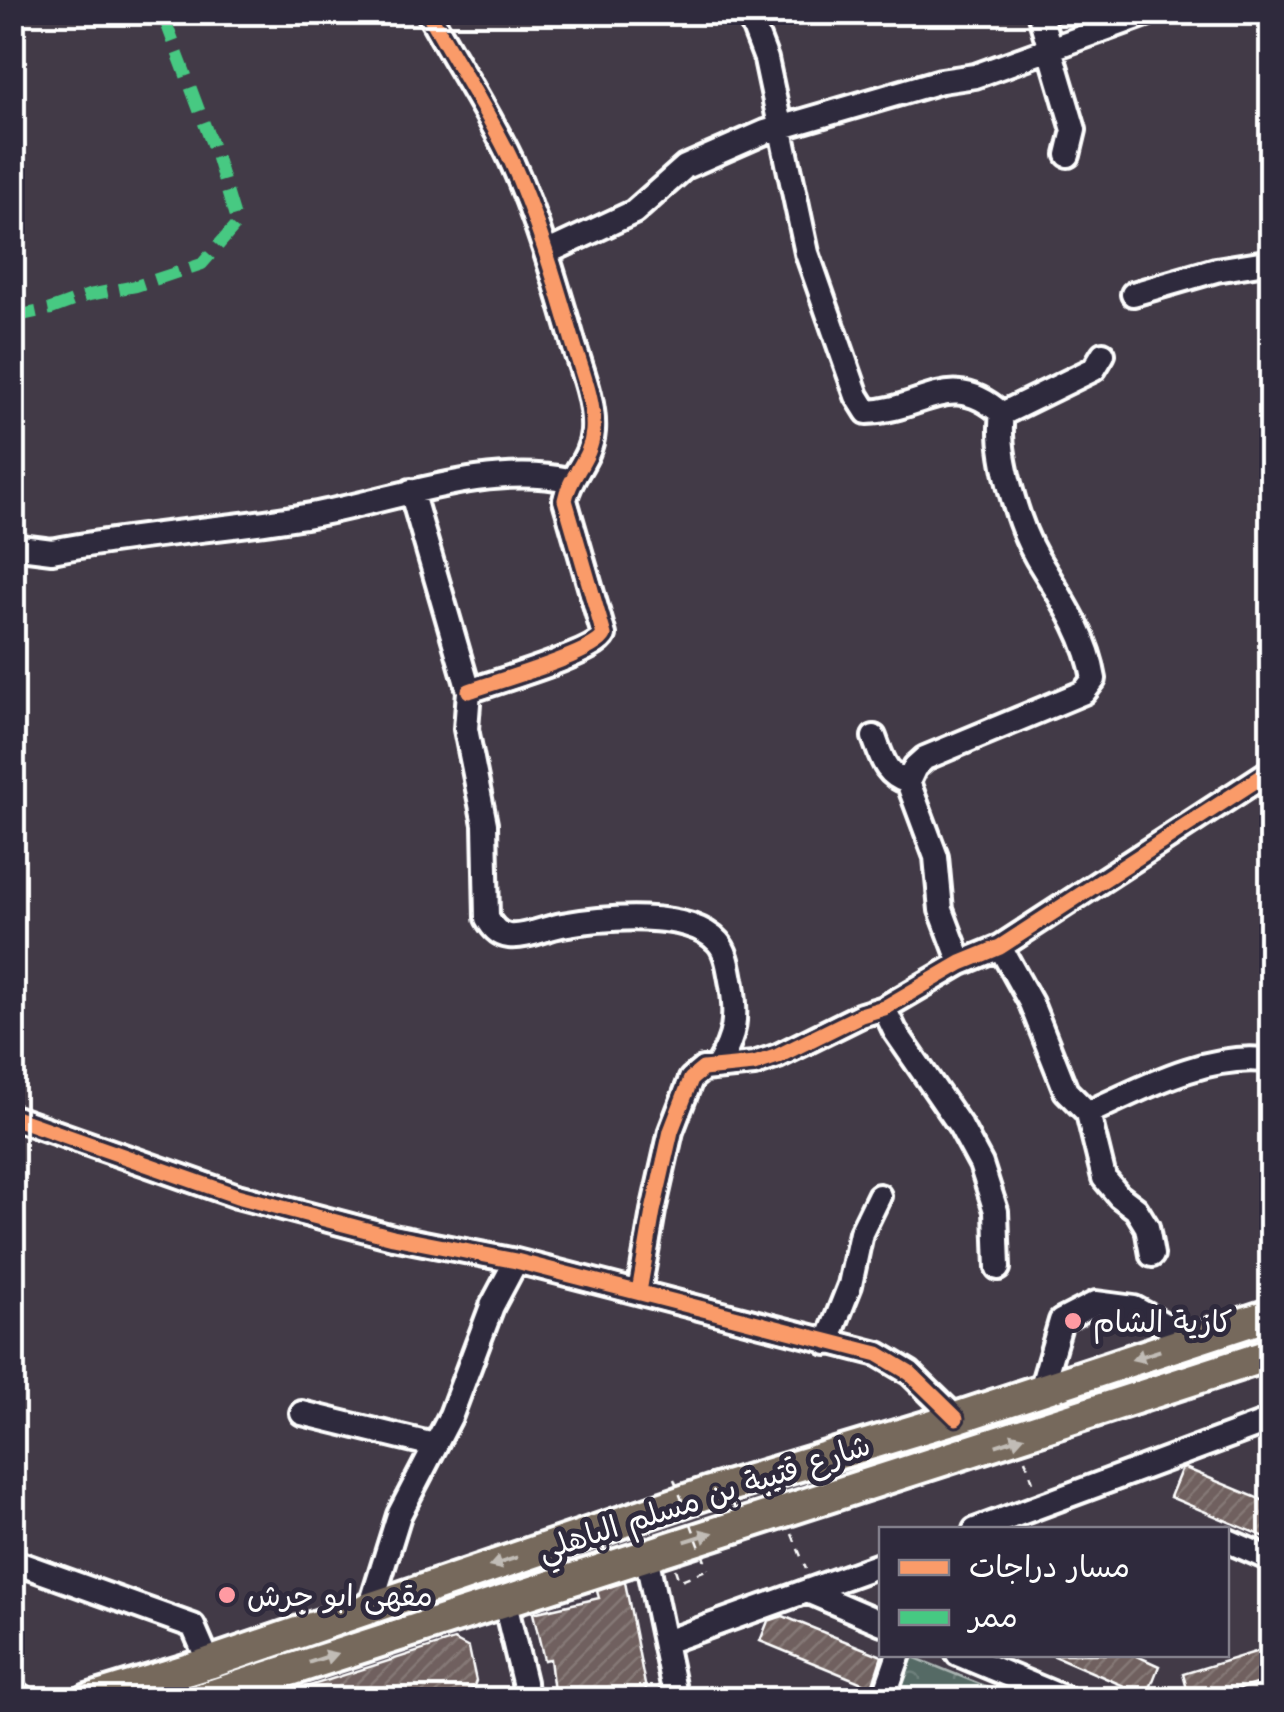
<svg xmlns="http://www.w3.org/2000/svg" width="1284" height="1712" font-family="'Shantell Sans','Playpen Sans Arabic',sans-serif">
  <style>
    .forest { fill: url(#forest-crowns); stroke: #aab4b2; stroke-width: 2.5 }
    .building { fill: url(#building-hatch); stroke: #fff; stroke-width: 2.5 }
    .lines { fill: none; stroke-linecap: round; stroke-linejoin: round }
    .minor-casing { stroke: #fff; stroke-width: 30 }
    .major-casing { stroke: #fff; stroke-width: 38 }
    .path { stroke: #fff; stroke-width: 2.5; stroke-dasharray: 8 8; stroke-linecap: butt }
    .minor { stroke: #2f2a3d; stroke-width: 22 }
    .major { stroke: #76695c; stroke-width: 30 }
    .path-bridge { stroke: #fff; stroke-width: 2.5; stroke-dasharray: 8 8; stroke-linecap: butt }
    .quiet { stroke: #46c982; stroke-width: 12; stroke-dasharray: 25 12; stroke-linecap: butt }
    .cycleway-casing { stroke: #2f2a3d; stroke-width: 21 }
    .cycleway { stroke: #fa9b69; stroke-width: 15 }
    .oneway { fill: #c1bcb6 }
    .poi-dot { fill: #ff9aa2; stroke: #2f2a3d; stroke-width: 4 }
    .labels { text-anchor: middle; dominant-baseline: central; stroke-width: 10; stroke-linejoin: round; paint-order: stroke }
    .poi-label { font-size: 30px; fill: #fff; stroke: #2f2a3d; text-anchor: start }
    .street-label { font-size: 30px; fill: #fff; stroke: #2f2a3d }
  </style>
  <defs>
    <pattern id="forest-crowns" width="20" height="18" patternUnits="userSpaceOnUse" patternTransform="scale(2.5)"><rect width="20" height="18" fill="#556a65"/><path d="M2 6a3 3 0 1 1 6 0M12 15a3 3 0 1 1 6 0" fill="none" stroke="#6e807c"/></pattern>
    <pattern id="building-hatch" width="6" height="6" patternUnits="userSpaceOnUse" patternTransform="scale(2.5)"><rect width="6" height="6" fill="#70605e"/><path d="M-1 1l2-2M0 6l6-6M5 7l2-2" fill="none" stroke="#857876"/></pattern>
  </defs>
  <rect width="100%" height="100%" fill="#423a47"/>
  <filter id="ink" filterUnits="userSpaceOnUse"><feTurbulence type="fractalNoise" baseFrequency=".01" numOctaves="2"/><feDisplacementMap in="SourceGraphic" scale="20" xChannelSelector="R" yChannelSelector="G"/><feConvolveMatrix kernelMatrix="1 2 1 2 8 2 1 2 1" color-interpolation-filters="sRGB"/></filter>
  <g filter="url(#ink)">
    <path class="forest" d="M908,1655l89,36 -4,8 -103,1z"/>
    <path class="building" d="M1185,1468l87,36v36l-102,-43 11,-27z
      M625,1582l23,118h-93l-5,-41 -6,1 -11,-47 66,-15 -2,-7z
      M783,1616l99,40 -10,31 -112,-46 8,-20z
      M454,1640l15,8 7,33 -3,8 -31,11h-166l-1,-3z
      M1272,1647v32l-68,21h-14l-7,-26z
      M1050,1654h83l26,12 -12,30z"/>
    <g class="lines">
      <defs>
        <path id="minor" d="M428,12c27,50 59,97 83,148 26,58 44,120 62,182 8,27 22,60 20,89 -2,29 -23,43 -28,69l39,135c-9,19 -110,47 -135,56
          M748,12l18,47 41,194 50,143 10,16c57,-2 84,-44 135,2
          M1039,12l35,118 -6,25
          M546,253l88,-41 51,-45 80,-35 176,-51 34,-5 177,-64
          M1133,294l83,-24 56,-9
          M1002,414l92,-45 9,-15
          M411,491l58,200 -3,38 19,95 2,94c5,9 11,17 22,18 17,2 36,-8 53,-11 40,-7 126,-16 156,17 10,11 11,29 14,43 5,33 3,52 -14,80
          M12,546l40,5c85,-17 173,-21 259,-36 81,-14 175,-53 258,-35
          M874,737c8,21 11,38 34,45
          M1000,947l31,56 35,88 22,22c54,-25 122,-62 184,-52
          M961,963l-20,-53 -5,-53 -28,-75 7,-15 10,-9 159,-66 10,-13c-7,-44 -34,-83 -57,-121 -19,-33 -41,-106 -35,-144
          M884,1008l11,23 66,96 20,37 15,47 2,57
          M1088,1113l16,65 15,18 17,13 11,18 5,28
          M12,1117l225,79 156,41 123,24 362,93 32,19 46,45
          M639,1292l14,-81 18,-80 20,-52 12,-10 51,-5 24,-8 83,-41 23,-7 77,-45 39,-16 272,-177
          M827,1343l23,-58 11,-52 18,-37
          M1041,1390l20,-69 35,-18 38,5 58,32
          M302,1413l132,32
          M975,1530l297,-110
          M1226,1540l46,20
          M646,1555l30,145
          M12,1561l181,65 16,37
          M807,1591l75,32
          M504,1599l20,83 1,18
          M371,1605l28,-90 52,-100 41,-109 24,-45
          M665,1642l217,-78
          M958,1654l111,46
          M12,1690l13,10
          M883,1700l16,-46"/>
        <path id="major" d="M88,1700l121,-37 501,-171 246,-74 316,-104
          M197,1700l1075,-346"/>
      </defs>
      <use href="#minor" class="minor-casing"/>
      <use href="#major" class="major-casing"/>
      <path class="path" d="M1025,1459l9,26
        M792,1534l14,35
        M675,1569l4,12 29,-12"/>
      <use href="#minor" class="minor"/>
      <use href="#major" class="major"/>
      <path class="path-bridge" d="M674,1479l34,90"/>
      <path class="quiet" d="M12,317l39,-8 38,-14 47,-9 66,-22 35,-40 -21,-69 -54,-143"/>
      <defs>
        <path id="cycleway" d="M428,12c27,50 59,97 83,148 26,58 44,120 62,182 8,27 22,60 20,89 -2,29 -23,43 -28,69l39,135c-9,19 -110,47 -135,56
          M12,1117l225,79 156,41 123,24 362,93 32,19 46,45
          M639,1292l14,-81 18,-80 20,-52 12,-10 51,-5 24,-8 83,-41 23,-7 77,-45 39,-16 272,-177"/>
      </defs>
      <use href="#cycleway" class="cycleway-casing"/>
      <use href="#cycleway" class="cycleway"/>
    </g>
    <defs><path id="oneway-solid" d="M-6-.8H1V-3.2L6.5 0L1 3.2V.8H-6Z" transform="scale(2.5)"/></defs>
    <g class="oneway">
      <use href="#oneway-solid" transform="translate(1146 1355) rotate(162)"/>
      <use href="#oneway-solid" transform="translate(1010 1441) rotate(-18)"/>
      <use href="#oneway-solid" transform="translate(699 1537) rotate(-17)"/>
      <use href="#oneway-solid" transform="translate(503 1562) rotate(162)"/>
      <use href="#oneway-solid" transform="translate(323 1658) rotate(-18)"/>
    </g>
  </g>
  <g class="poi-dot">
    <circle cx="1073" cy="1321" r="10"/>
    <circle cx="227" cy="1595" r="10"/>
  </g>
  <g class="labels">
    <g class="poi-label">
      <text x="1093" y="1321">كازية الشام</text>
      <text x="247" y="1595">مقهى ابو جرش</text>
    </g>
    <g class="street-label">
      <text transform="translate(704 1497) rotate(-18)">شارع قتيبة بن مسلم الباهلي</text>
    </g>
  </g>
  <rect width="1284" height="1712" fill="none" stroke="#2f2a3d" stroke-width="50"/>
  <rect x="25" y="25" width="1234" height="1662" fill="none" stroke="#fff" stroke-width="4" filter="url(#ink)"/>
  <rect x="879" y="1527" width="350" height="130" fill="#2f2a3d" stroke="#827f8b" stroke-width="2.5"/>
  <rect x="899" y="1560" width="50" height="15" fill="#fa9b69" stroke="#827f8b" stroke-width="2.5"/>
  <text x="969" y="1577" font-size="30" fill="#ffffff">مسار دراجات</text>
  <rect x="899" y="1610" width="50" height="15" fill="#46c982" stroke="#827f8b" stroke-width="2.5"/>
  <text x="969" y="1627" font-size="30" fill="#ffffff">ممر</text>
</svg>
